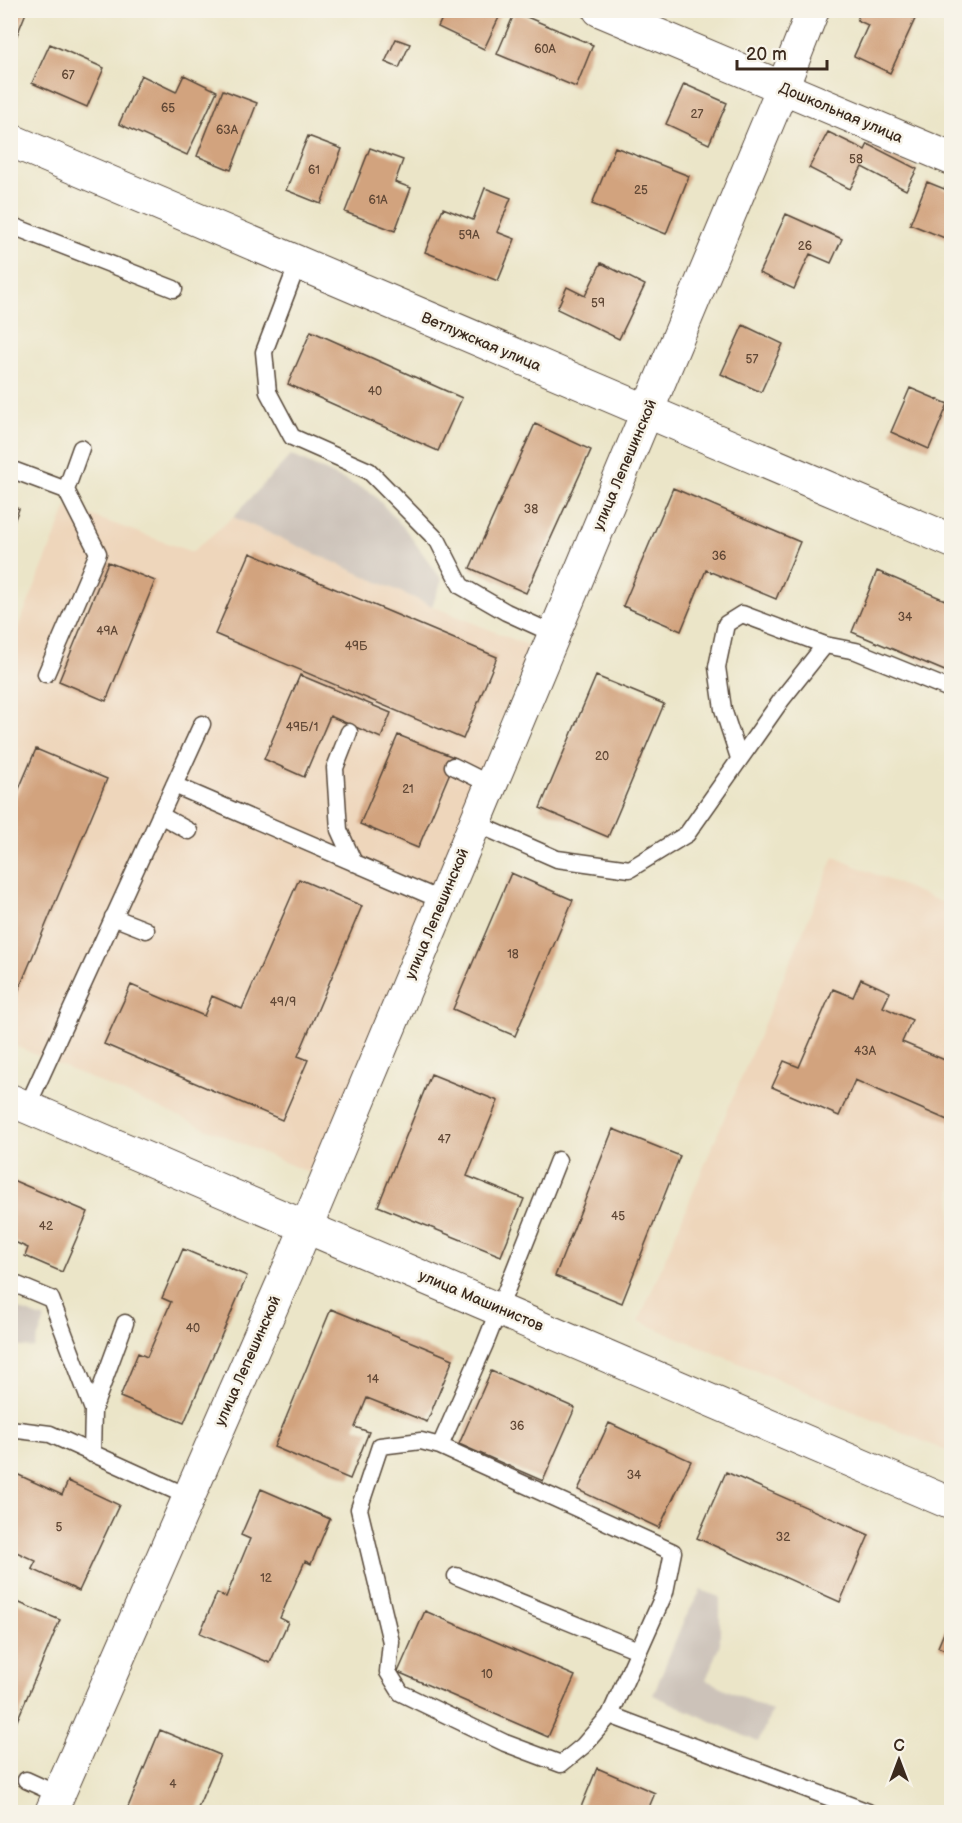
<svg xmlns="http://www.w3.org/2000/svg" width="962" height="1823" font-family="'Balsamiq Sans',sans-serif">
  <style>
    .built { fill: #eed6bb }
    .industrial { fill: #ccc2b9 }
    .building { fill: #d2a37e }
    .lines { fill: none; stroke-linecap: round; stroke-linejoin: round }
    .service-casing { stroke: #554638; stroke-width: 19 }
    .minor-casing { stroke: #554638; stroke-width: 34 }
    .secondary-casing { stroke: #554638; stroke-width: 35 }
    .service { stroke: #fff; stroke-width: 16 }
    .minor { stroke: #fff; stroke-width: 32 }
    .secondary { stroke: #fff; stroke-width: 33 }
    .labels { text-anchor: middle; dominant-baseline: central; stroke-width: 5; stroke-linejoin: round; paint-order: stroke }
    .number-label { font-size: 12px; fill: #614836 }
    .street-label { font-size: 15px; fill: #3b2a1e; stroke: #f7f3e8 }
  </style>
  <rect width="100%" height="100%" fill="#f7f3e8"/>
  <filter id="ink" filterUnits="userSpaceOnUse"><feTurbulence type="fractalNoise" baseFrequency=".0167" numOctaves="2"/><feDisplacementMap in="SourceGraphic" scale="12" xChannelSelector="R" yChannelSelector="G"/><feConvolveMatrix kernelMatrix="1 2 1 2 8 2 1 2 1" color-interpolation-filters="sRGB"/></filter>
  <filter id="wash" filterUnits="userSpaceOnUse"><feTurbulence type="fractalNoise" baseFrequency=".008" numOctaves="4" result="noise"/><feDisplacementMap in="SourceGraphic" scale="24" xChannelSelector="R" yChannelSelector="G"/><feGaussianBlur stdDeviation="1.35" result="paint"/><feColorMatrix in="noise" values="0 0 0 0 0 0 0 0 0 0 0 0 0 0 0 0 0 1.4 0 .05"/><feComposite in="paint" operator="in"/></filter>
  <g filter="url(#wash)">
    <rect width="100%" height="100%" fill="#ebe5c8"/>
    <path class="built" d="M67,507l125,45 41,-35 199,89 100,41 -218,528 -303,-131v-399z
      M834,857l117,49v30l-1,5 2,1 -1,511 -312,-132z"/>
    <path class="industrial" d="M291,455l81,38 33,36 37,51 -10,26 -199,-89z
      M10,1306l35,13 -11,29 -23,-2z
      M701,1590l19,7v46l-14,37 66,31 -14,31 -105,-47 30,-73z"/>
    <g id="blocks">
      <path class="building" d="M10,10h17l-16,40h-1z
        M446,10h55l1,1 -18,38 -46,-22z
        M861,10h37l17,9 -25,54 -36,-17 14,-31 -11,-5z
        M515,12l78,33 -17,42 -79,-33z
        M396,39l14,5 -11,24 -14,-6z
        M50,44l54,24 -17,39 -55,-24z
        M141,75l35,17 8,-17 33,16 -30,64 -68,-31z
        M684,84l43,19 -18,41 -43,-20z
        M223,90l34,13 -26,67 -34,-14z
        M828,132l37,18 3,-6 49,25 -11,21 -44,-23 -12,22 -41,-21z
        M308,136l34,13 -21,55 -35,-14z
        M615,147l74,29 -23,58 -74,-30z
        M370,148l33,12 -8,22 16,6 -16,43 -50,-19z
        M927,182l25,10v49l-42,-17z
        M485,188l26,10 -14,34 18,7 -17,42 -73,-29 18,-44 30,12z
        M786,214l56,25 -11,24 -21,-9 -16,35 -35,-16z
        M601,263l44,22 -26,54 -62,-30 10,-22 18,9z
        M743,325l40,19 -22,48 -40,-18z
        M311,331l151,67 -24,53 -150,-67z
        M910,388l38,16 -19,45 -38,-17z
        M535,424l56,26 -65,143 -56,-25z
        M673,488l127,54 -24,57 -70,-29 -25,61 -58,-25z
        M10,505l9,4 -8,20h-1z
        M250,553l247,104 -34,82 -248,-105z
        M108,562l47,19 -49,120 -47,-20z
        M877,571l75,32v71l-100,-42z
        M300,675l91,38 -10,25 -51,-22 -26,61 -40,-18z
        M596,676l68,28 -56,133 -68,-29z
        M398,735l58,23 -38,90 -58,-24z
        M36,749l71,30 -96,229 -1,-198z
        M511,873l62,27 -58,136 -62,-27z
        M299,879l63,27 -64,150 10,4 -26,60 -178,-76 27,-59 73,31 8,-20 30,13z
        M861,979l29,13 -7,15 29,13 -10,22 50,21v59l-97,-42 -16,36 -67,-29 12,-26 15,6 34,-78 20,8z
        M431,1074l67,27 -31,75 57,23 -23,57 -123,-50z
        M613,1129l67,27 -58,147 -67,-27z
        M10,1179l78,33 -26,60 -37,-16 3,-8 -18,-8z
        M183,1249l64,27 -63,147 -64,-26 18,-44 9,4 24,-55 -9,-4z
        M331,1309l122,50 -26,63 -60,-24 -12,29 14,5 -19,47 -76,-32z
        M491,1371l84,37 -32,73 -84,-37z
        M609,1423l82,38 -32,67 -81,-38z
        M10,1471l52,24 6,-14 51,24 -40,86 -47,-22 4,-8 -26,-12z
        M726,1472l143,63 -29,67 -143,-64z
        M261,1489l69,30 -19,45 -6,-3 -25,57 8,4 -18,41 -70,-30 17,-40 9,4 24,-58 -9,-4z
        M10,1599l50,21 -44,103 -6,-2z
        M425,1611l150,65 -27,61 -150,-65z
        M951,1616h1v37l-14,-6z
        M160,1730l60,25 -24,57h-70z
        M597,1768l58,25 -8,19h-68z"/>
    </g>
  </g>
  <g filter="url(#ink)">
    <use href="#blocks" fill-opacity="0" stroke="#554638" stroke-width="1.5"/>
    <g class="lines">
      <defs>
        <path id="service" d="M10,225l164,64
          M298,263l-34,89 4,40 24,45 77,34 69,70 23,45 45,26 48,22
          M10,469l56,21 15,-42
          M46,674l52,-121 -32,-63
          M349,732l-14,36 4,62 15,33
          M739,758l-16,-49 -6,-42 9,-43 16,-10 83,31
          M453,766l38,19
          M174,785l269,116
          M160,815l29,16
          M475,823l82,36 73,10 57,-35 95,-135 43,-54 31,6 96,39
          M113,917l33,13
          M27,1107l175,-383
          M10,1282l41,17 42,111 -1,44
          M93,1410l32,-87
          M10,1429l40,5 139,63
          M421,1441l19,5 233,106 -8,40 -55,123 -27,31 -22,18 -56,-21 -104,-50 -13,-21 3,-30 -32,-133 21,-63z
          M440,1446l45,-102 73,-184
          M456,1576l182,74
          M610,1715l258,97
          M26,1780l33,15"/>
        <path id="minor" d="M599,10l353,149
          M10,1100l942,404
          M51,1812l241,-551 490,-1172 31,-79"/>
        <path id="secondary" d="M10,140l942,401"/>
      </defs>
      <use href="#service" class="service-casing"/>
      <use href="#minor" class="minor-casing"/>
      <use href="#secondary" class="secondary-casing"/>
      <use href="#service" class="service"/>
      <use href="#minor" class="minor"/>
      <use href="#secondary" class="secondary"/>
    </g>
  </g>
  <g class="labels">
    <g class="number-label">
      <text x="545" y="49">60А</text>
      <text x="68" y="75">67</text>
      <text x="168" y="108">65</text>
      <text x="697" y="114">27</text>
      <text x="227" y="130">63А</text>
      <text x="856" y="159">58</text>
      <text x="314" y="170">61</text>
      <text x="641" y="190">25</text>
      <text x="378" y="200">61А</text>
      <text x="469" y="235">59А</text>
      <text x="805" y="246">26</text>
      <text x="598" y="303">59</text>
      <text x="752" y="359">57</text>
      <text x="375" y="391">40</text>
      <text x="531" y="509">38</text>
      <text x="719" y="556">36</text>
      <text x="905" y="617">34</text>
      <text x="107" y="631">49А</text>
      <text x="356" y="646">49Б</text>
      <text x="302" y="727">49Б/1</text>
      <text x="602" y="756">20</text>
      <text x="408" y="789">21</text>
      <text x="513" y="954">18</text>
      <text x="283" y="1002">49/9</text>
      <text x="865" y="1051">43А</text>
      <text x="444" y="1139">47</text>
      <text x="618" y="1216">45</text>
      <text x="46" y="1226">42</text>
      <text x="193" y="1328">40</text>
      <text x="373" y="1379">14</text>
      <text x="517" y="1426">36</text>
      <text x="634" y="1475">34</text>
      <text x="59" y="1527">5</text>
      <text x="783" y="1537">32</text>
      <text x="266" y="1578">12</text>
      <text x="487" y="1674">10</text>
      <text x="173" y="1784">4</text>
    </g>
    <g class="street-label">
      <text transform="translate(841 113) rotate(23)">Дошкольная улица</text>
      <text transform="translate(481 342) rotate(23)">Ветлужская улица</text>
      <text transform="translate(625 465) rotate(-67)">улица Лепешинской</text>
      <text transform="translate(437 914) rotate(-67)">улица Лепешинской</text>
      <text transform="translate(481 1301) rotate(23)">улица Машинистов</text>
      <text transform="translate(248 1361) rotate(-66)">улица Лепешинской</text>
    </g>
  </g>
  <rect width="962" height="1823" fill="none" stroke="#f7f3e8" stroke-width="36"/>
  <g transform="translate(899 1760)" stroke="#f7f3e8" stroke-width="4.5" paint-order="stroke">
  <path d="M0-4.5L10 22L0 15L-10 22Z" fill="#3b2a1e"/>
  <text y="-9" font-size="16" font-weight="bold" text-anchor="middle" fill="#3b2a1e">С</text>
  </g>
  <path d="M737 60v9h90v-9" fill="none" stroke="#3b2a1e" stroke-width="3"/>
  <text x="746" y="60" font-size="18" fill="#3b2a1e" stroke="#f7f3e8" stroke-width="4.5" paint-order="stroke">20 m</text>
</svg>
